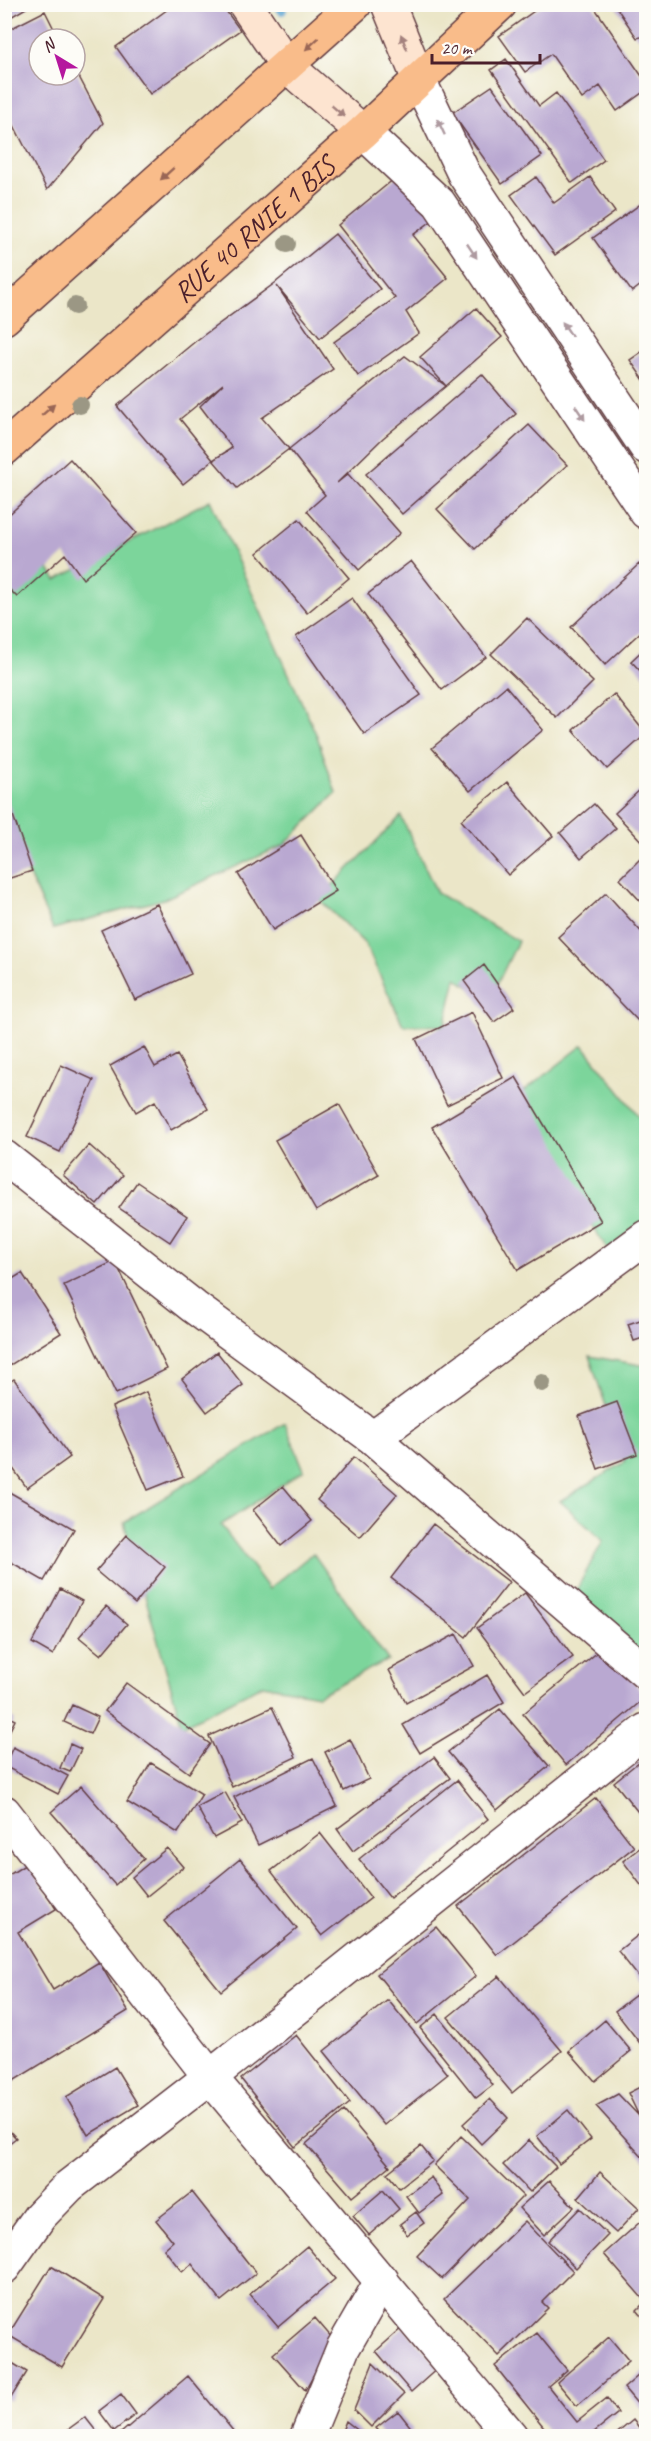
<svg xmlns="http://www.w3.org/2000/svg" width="651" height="2441" font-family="Caveat,sans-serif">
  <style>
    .green { fill: #7cd59b; stroke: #637a63; stroke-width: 1.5 }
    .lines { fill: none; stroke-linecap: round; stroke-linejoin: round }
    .stream { stroke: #5ba4d2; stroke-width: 10 }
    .building { fill: #b9a8d1 }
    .minor-casing { stroke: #623d43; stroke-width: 36 }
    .tertiary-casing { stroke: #623d43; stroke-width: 36 }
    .secondary-casing { stroke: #623d43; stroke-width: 36 }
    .primary-casing { stroke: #623d43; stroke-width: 36 }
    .minor { stroke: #fff; stroke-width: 33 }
    .tertiary { stroke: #fff; stroke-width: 33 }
    .secondary { stroke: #fde4d0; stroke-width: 33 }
    .primary { stroke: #f9bc8a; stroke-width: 33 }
    .tree { fill: #9b9784 }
    .oneway { fill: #a4827e }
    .oneway2 { fill: #996656 }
    .oneway3 { fill: #ae9aa0 }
    .labels { text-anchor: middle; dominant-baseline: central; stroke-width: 4.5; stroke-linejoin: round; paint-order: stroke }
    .street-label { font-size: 28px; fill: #4a1f2b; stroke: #fdfcf7 }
  </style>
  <rect width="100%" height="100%" fill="#fdfcf7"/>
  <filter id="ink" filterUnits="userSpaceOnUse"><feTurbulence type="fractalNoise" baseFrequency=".0167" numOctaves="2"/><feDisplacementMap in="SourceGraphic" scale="12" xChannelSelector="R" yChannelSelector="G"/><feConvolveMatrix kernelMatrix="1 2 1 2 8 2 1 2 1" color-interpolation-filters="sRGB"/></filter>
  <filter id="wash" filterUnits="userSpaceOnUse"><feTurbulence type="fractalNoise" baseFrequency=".008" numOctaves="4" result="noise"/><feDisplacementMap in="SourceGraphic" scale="24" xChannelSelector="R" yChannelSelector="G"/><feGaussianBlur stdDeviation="1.35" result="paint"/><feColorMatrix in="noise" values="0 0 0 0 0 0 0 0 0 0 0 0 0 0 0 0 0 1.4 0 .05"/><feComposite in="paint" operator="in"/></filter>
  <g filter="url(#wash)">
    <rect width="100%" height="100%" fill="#ebe6c8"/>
    <path class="green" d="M4,500l52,80 154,-80 107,236 19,57 -52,52 -120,54 -111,30 -48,-107z
      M401,816l36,77 81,48 -29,60 -33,-23 -11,48 -42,-1 -38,-81 -46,-45z
      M583,1045l63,80v97l-38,28 -96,-149z
      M589,1356l57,10v307l-78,-68 35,-64 -43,-40 65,-39z
      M285,1423l19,47 -83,55 48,64 44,-36 75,107 -70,35 -55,-10 -81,41 -58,-204z"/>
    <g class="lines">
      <path class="stream" d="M278,4l4,6"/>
    </g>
    <g id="blocks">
      <path class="building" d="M4,4h29l-29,17z
        M175,4h46l19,26 -90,64 -34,-47z
        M544,4h48l54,78v8l-29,21 -17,-25 -18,13 -31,-45 -26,18 -26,-36z
        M614,4h32v32l-9,2z
        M45,11l14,28h-20v36h36v-6l28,54 -56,67 -43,-84v-74z
        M506,59l33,47 17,-13 48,67 -32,23 -81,-113z
        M492,86l50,70 -40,28 -50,-71z
        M400,174l37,43 -24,18 35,43 -42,34 13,21 -61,43 -24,-34 61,-44 -57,-73z
        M536,177l18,26 36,-26 25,35 -60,43 -44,-60z
        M645,201l1,3v77l-14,11 -39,-54z
        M335,234l45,55 -60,49 -43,-52 56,83 -71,49 27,31 -52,39 -24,-28 19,-12 -32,-42 23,-22 -43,35 33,41 -30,24 -66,-78 80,-66 78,-57z
        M476,308l26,29 -56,49 -63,52 -46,45 11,-9 52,59 -41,37 -52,-59 18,-16 -36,-46 116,-93 41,30 -26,-29z
        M646,349v34l-16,-23z
        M482,374l34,40 -114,100 -36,-40z
        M529,425l38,40 -92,84 -38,-40z
        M70,459l66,74 -53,46 -18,-25 -48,43 -13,-13v-65z
        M299,519l50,59 -42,35 -50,-60z
        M411,561l75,96 -44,33 -74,-96z
        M639,564l7,8v55l-41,38 -34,-38z
        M352,598l69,97 -57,39 -68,-97z
        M527,618l66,64 -36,36 -66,-64z
        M646,647v30l-15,-16z
        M506,686l37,44 -73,61 -38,-43z
        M614,694l32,40 -39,35 -34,-39z
        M507,782l46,54 -45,39 -47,-55z
        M643,787l3,4v55l-31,-33z
        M4,789l28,82 -28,9z
        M594,804l22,24 -35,30 -21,-25z
        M301,835l35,56 -63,39 -35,-56z
        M646,853v54l-26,-28z
        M606,893l40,44v78l-7,7 -81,-85z
        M157,904l34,70 -56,26 -34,-70z
        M484,965l30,43 -20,14 -30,-41z
        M472,1012l31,66 -56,27 -31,-66z
        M144,1047l11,20 22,-12 31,54 -37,21 -16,-29 -19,11 -26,-46z
        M61,1065l33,15 -34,72 -33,-15z
        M516,1077l85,144 -83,49 -86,-143z
        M339,1104l40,71 -63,36 -41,-71z
        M89,1145l34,30 -26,30 -34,-30z
        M137,1182l50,34 -17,26 -51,-34z
        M115,1261l52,108 -51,25 -52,-109z
        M22,1273l39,60 -57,36v-85z
        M646,1318v19l-12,4 -6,-17z
        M217,1352l26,33 -36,27 -25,-33z
        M14,1379l56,78 -43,31 -23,-32v-70z
        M146,1392l37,84 -35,14 -36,-83z
        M617,1402l20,52 -39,15 -19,-53z
        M354,1457l43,37 -37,43 -43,-37z
        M283,1486l29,35 -31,25 -28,-36z
        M4,1489l70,40 -30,52 -40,-23z
        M433,1524l76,58 -43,55 -75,-59z
        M127,1535l38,32 -30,37 -39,-33z
        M60,1589l22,12 -29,54 -21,-12z
        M525,1593l48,64 -48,35 -48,-64z
        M106,1606l21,18 -26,31 -22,-18z
        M456,1634l18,32 -68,37 -17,-33z
        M605,1646l41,51 -80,68 -43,-51z
        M487,1675l17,27 -84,51 -17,-28z
        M126,1683l84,61 -21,29 -84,-62z
        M72,1705l26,12 -8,17 -26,-12z
        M272,1707l24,50 -64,30 -23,-51z
        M500,1709l49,57 -52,44 -49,-58z
        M5,1715l10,5 -10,20z
        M350,1739l19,40 -25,12 -19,-39z
        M70,1744l11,5 -11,23 -10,-4z
        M13,1747l55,29 -10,18 -54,-28z
        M646,1756v66l-32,-40z
        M434,1757l16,21 -97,73 -16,-22z
        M313,1758l24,48 -79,39 -24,-48z
        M151,1763l51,31 -24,39 -51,-31z
        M457,1780l31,39 -98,79 -31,-39z
        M81,1786l63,73 -29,26 -64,-73z
        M225,1792l17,31 -28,15 -17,-31z
        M596,1798l38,49 -137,108 -39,-49z
        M320,1833l51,65 -49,38 -51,-65z
        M646,1843v49l-23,-31z
        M167,1848l16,19 -36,29 -15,-19z
        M240,1859l57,70 -76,62 -57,-70z
        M28,1863l28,46 -38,23 35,58 46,-28 29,49 -118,72 -6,-10v-195z
        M436,1927l40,49 -59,48 -40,-50z
        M646,1929v53l-2,2 -26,-33z
        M499,1976l63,75 -50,42 -64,-76z
        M645,1988l1,56 -3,3 -28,-36z
        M388,2000l60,74 -64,51 -60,-74z
        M437,2014l56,71 -17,13 -56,-70z
        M605,2020l26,31 -36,30 -26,-30z
        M296,2035l54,68 -55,44 -54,-68z
        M115,2067l23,38 -50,30 -22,-38z
        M646,2084v30l-6,3 6,8v36l-50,-55 22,-12 21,22 -11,-23z
        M490,2099l18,19 -27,26 -18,-20z
        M568,2110l23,29 -32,25 -22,-28z
        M344,2111l46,55 -38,31 -46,-53z
        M4,2125l12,13 -12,9z
        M461,2136l62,60 -81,83 -25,-23 53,-56 -36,-35z
        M529,2140l27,27 -26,25 -27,-27z
        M421,2146l12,15 -34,27 -12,-15z
        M600,2172l39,36 -23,25 -38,-35z
        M431,2177l12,18 -24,18 -13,-17z
        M549,2181l25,26 -30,28 -25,-27z
        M383,2190l16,19 -30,26 -16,-19z
        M192,2192l64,81 -35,28 -29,-37 -10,8 -18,-23 9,-8 -17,-21z
        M580,2208l28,27 -32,33 -28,-27z
        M416,2212l8,11 -17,12 -7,-11z
        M525,2221l48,50 -31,31 6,6 -49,48 -55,-57z
        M640,2222l6,7v65l-4,4 -38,-44z
        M307,2246l28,33 -57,48 -28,-33z
        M51,2266l53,33 -42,68 -54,-32z
        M646,2301v20l-9,-11z
        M315,2318l18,21 -28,51 -32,-36z
        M403,2327l36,40 -28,25 -35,-41z
        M537,2333l30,37 -19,16 29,36 30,-24 11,15 -29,23h-38l-56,-70z
        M609,2337l20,24 -52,45 -20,-24z
        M4,2358l23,14 -18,29 -5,-3z
        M373,2363l31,31 -33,33 -17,-17z
        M646,2369v45l-22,-26z
        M188,2376l46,56 -5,4h-105l-3,-3z
        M121,2394l15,20 -22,17 -15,-20z
        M398,2411l15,19 -8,6h-22l-7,-8z
        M85,2417l15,19h-41z
        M633,2420l13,16h-32z
        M346,2421l19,15h-25z"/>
    </g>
  </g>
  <g filter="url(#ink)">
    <use href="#blocks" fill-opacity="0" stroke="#623d43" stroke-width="1.5"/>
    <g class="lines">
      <defs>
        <path id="minor" d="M4,1157l190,150 179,131 273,235
          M373,1438l273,-201
          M4,1812l206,265 301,359
          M4,2267l36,-51 29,-30 141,-109 436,-347
          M307,2436l36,-88 39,-68"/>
        <path id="tertiary" d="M419,80l45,94 182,273
          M363,132l76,71 207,309"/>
        <path id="secondary" d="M245,4l42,62 76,66
          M388,4l31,76"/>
        <g id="primary">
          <path d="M4,318l351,-314"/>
          <path id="s1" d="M4,449l359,-317 137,-128"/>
        </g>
      </defs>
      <use href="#minor" class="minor-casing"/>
      <use href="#tertiary" class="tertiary-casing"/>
      <use href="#secondary" class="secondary-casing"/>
      <use href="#primary" class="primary-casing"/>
      <use href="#minor" class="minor"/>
      <use href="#tertiary" class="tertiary"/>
      <use href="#secondary" class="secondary"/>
      <use href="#primary" class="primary"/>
    </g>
    <g class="tree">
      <circle cx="287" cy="244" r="9"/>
      <circle cx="75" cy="306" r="9"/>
      <circle cx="80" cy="405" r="9"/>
      <circle cx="542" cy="1383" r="9"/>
    </g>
    <defs><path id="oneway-solid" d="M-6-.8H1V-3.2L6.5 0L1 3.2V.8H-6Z" transform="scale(1.5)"/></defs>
    <g class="oneway">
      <use href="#oneway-solid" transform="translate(404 42) rotate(-112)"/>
      <use href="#oneway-solid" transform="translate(338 111) rotate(41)"/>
    </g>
    <g class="oneway2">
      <use href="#oneway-solid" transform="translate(312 44) rotate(138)"/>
      <use href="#oneway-solid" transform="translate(167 174) rotate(138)"/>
      <use href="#oneway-solid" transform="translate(48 410) rotate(-41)"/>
    </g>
    <g class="oneway3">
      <use href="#oneway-solid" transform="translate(441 127) rotate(-115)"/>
      <use href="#oneway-solid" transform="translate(472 251) rotate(56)"/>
      <use href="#oneway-solid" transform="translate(567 329) rotate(-124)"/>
      <use href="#oneway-solid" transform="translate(580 413) rotate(56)"/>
    </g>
  </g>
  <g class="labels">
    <g class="street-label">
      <text stroke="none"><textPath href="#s1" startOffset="333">RUE 40 RNIE 1 BIS</textPath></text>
    </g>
  </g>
  <rect width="651" height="2441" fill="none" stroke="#fdfcf7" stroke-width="24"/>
  <g transform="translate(57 57) rotate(322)"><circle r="28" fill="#fdfcf7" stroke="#b5a4a5" stroke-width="1.5"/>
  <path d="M0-4.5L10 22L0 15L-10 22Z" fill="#b5179e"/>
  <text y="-9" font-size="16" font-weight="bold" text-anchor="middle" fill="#4a1f2b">N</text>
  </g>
  <path d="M432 54v9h108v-9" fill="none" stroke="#4a1f2b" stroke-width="3"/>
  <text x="441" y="54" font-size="18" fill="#4a1f2b" stroke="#fdfcf7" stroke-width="4.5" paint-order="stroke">20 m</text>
</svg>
